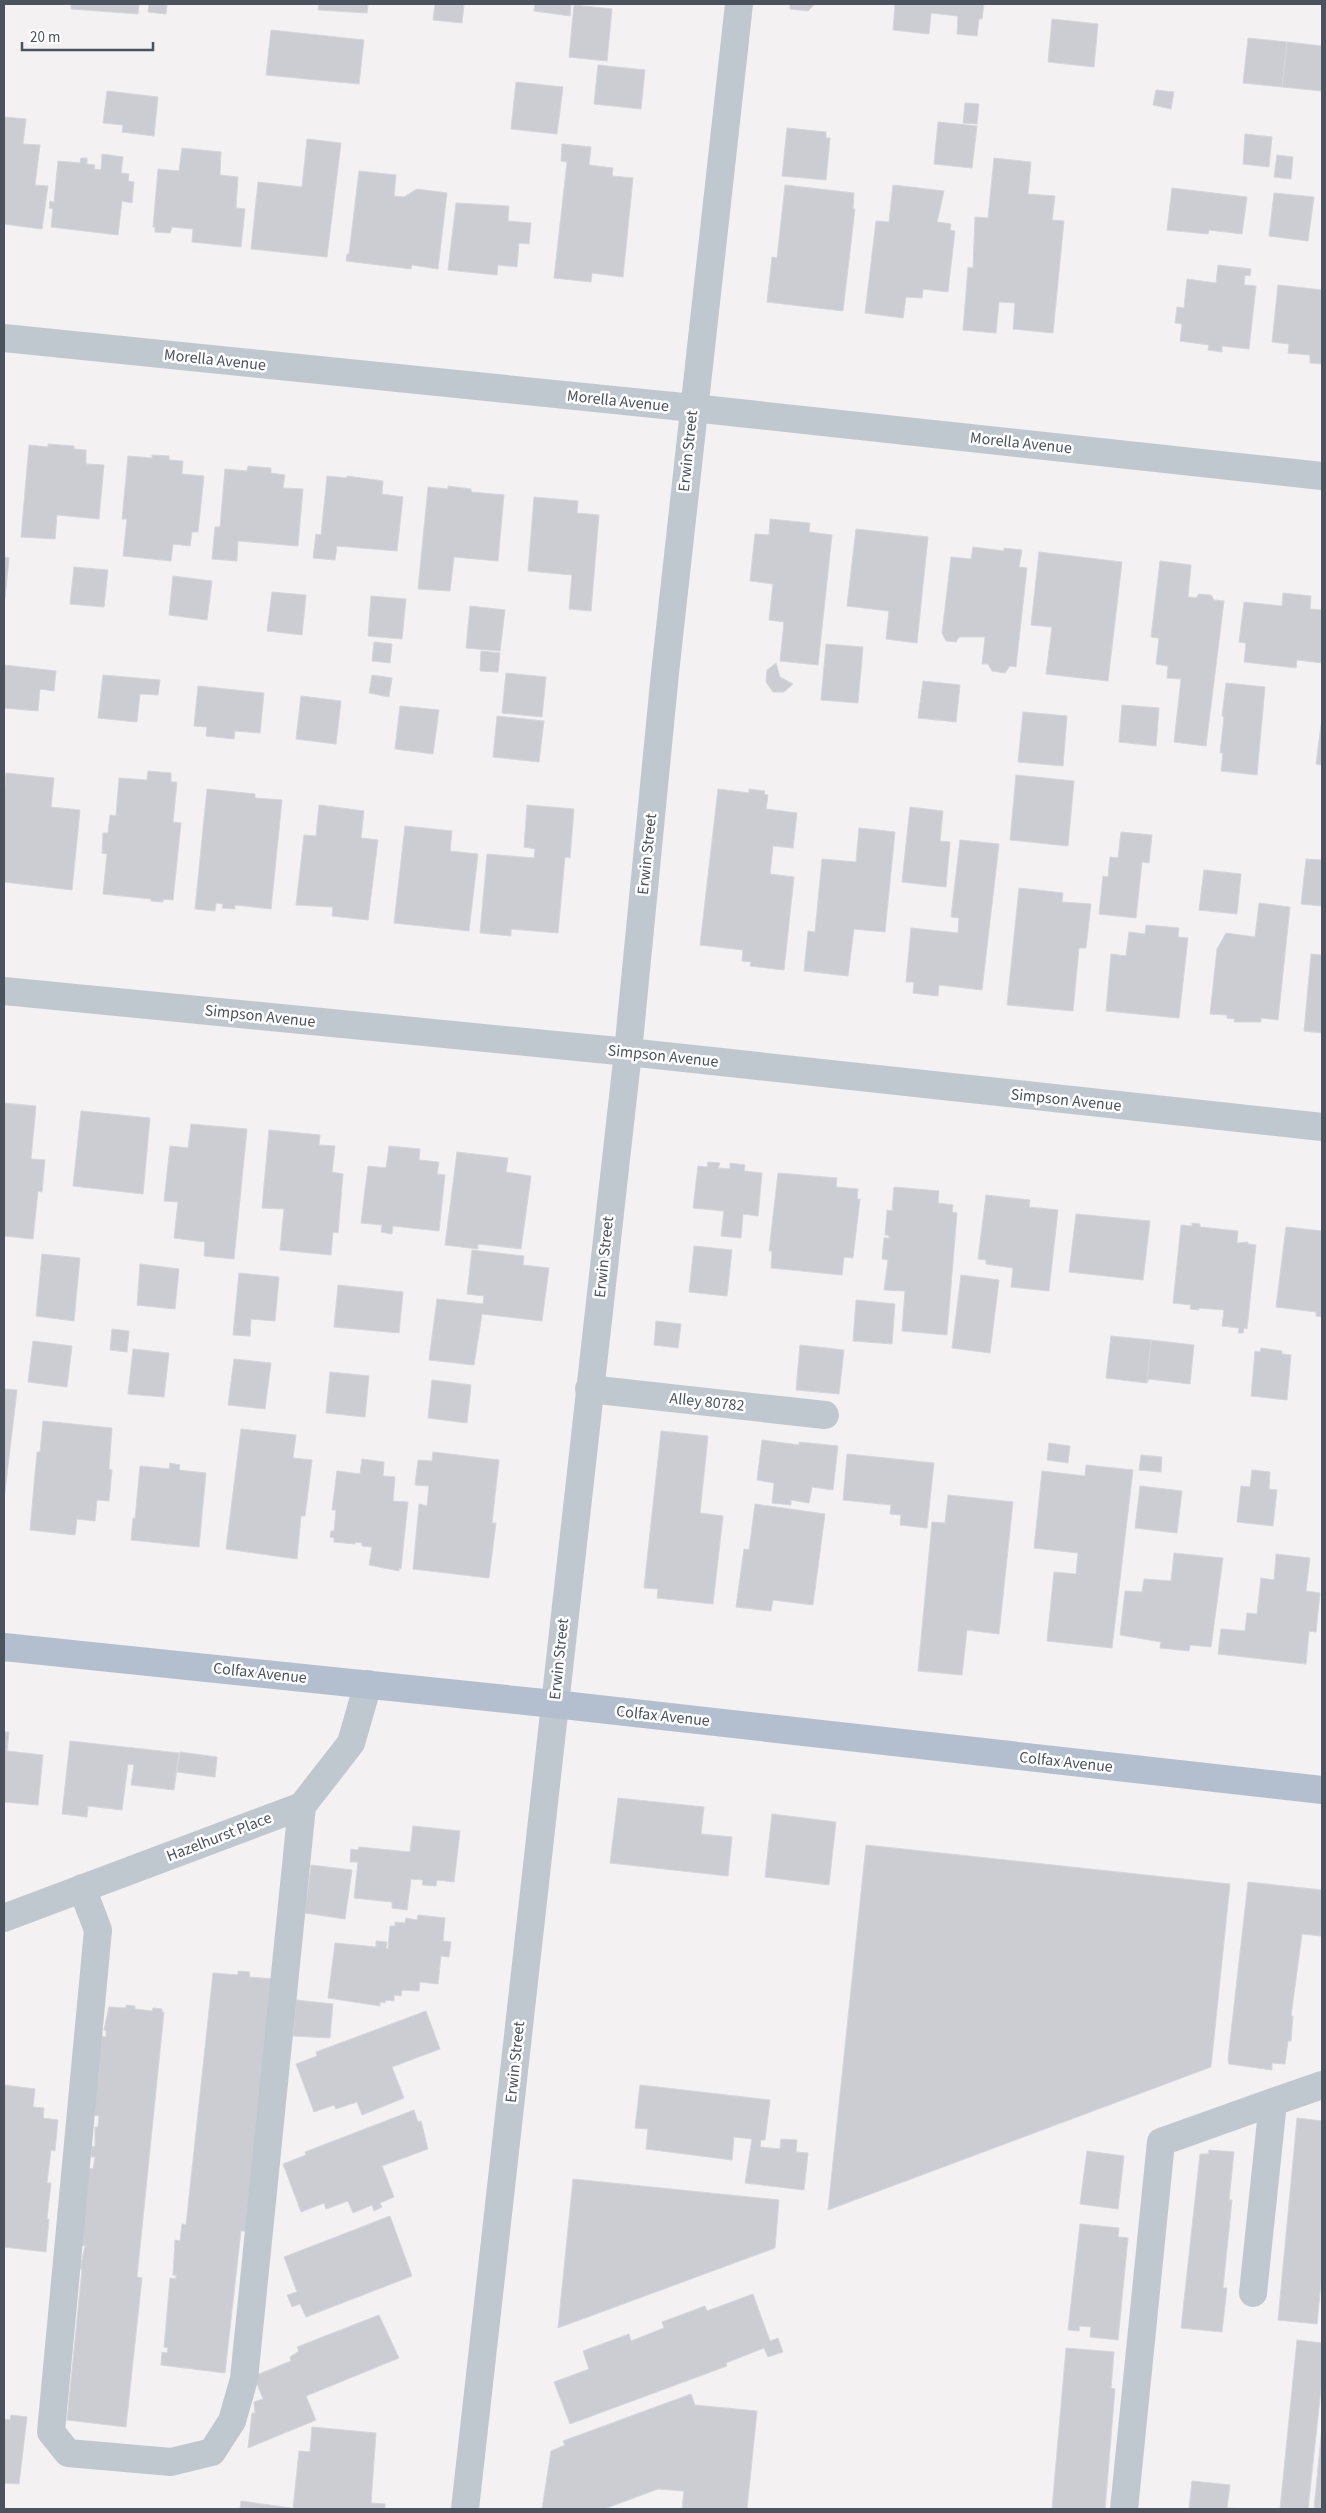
<svg xmlns="http://www.w3.org/2000/svg" width="1326" height="2513" font-family="'Source Sans 3',sans-serif">
  <style>
    .building { fill: #cbcdd3; stroke: #d5d7dc }
    .lines { fill: none; stroke-linecap: round; stroke-linejoin: round }
    .minor { stroke: #c0c8cf; stroke-width: 28 }
    .major { stroke: #b3bfce; stroke-width: 28 }
    .labels { text-anchor: middle; dominant-baseline: central; stroke-width: 5; stroke-linejoin: round; paint-order: stroke }
    .street-label { font-size: 16px; fill: #4a535e; stroke: #fff }
  </style>
  <rect width="100%" height="100%" fill="#f3f1f1"/>
  <path class="building" d="M71,4h68l-1,10 -67,-5z
    M149,4h18l-1,10 -18,-2z
    M319,4h49l-1,9 -49,-3z
    M435,4h29l-2,19 -29,-3z
    M535,4h36l-1,12 -36,-5z
    M790,4h25l-7,7 -18,-2z
    M895,4h89l-2,15h-3l-2,17 -20,-2 1,-18 -27,-3 -2,21 -36,-4z
    M574,5l38,4 -5,52 -38,-4z
    M1052,19l46,5 -4,43 -46,-5z
    M271,30l93,10 -5,44 -93,-9z
    M1248,38l39,4 -5,45 -39,-4z
    M1287,42l35,4v45l-40,-4z
    M598,65l47,5 -4,39 -47,-5z
    M516,82l47,5 -6,47 -46,-5z
    M1156,90l18,2 -3,17 -18,-4z
    M107,91l51,6 -4,39 -32,-4 1,-7 -20,-2z
    M965,103l14,1 -2,20 -14,-1z
    M4,117l22,2 -3,25 17,1 -5,40 13,1 -6,43 -38,-5z
    M938,122l39,4 -5,42 -38,-4z
    M787,128l39,4v6h4l-4,42 -44,-4z
    M1245,134l27,3 -3,30 -26,-3z
    M307,139l34,4 -14,114 -76,-8 7,-67 44,5z
    M562,144l29,3 -2,18 24,3 -1,8 21,2 -10,99 -31,-4 -1,9 -37,-4 13,-116 -6,-1z
    M182,148l39,4 -1,23 18,2 -2,31 9,1 -4,38 -49,-5 1,-13 -21,-2 -2,6 -15,-1v-5h-2l5,-58 21,2z
    M102,154l21,3 -2,16 8,1 -1,7 6,1 -2,21 -10,-2 -4,34 -67,-8 2,-18 -4,-1 1,-7 4,1 4,-41 22,2 1,-5h6v6l8,1 -1,4 7,1z
    M1277,155l16,2 -2,22 -17,-2z
    M994,158l37,4 -3,32 27,2 -3,24 12,1 -11,112 -40,-4 2,-26 -16,-1 -3,31 -33,-3 5,-63 5,1 2,-51 13,1z
    M359,171l37,4 -2,21 10,1 13,-8 30,4 -9,76 -26,-4 -1,4 -65,-8 1,-7h2z
    M785,185l69,8 -1,16h2l-12,102 -76,-9 5,-45 5,1z
    M893,185l51,6 -7,31 14,2 -1,6 5,1 -7,61 -25,-3 -1,9 -16,-1 -3,21 -38,-5 11,-92 13,1z
    M1172,188l75,9 -5,37 -33,-4 -1,4 -41,-4z
    M1274,193l40,4 -6,44 -39,-5z
    M456,203l53,3 -1,15 23,2 -2,21 -10,-1 -2,24 -19,-2 -1,10 -49,-5z
    M1218,265l33,4 -1,7 -5,-1 -1,10 12,1 -7,63 -27,-3v6l-14,-2 1,-5 -29,-4 2,-17 -7,-1 2,-16 7,1 3,-29 29,4z
    M1278,285l44,5v74l-12,-1v-8l-22,-2 1,-9 -17,-2z
    M48,444l26,2v3l12,1v14l18,1 -5,54 -42,-4 -2,24 -34,-2 8,-92 19,2z
    M152,455l17,1v4l14,1 -1,13 22,2 -6,56h-6l-2,14 -17,-2 -2,17 -48,-5 4,-37h-5l6,-63 24,2z
    M248,466l23,2v5l14,2 -2,13 20,1 -5,57 -60,-5 -1,20 -25,-2 3,-32h5l5,-58 22,2z
    M327,476l20,2v-2l36,5 -1,13 21,3 -6,54 -60,-5 -2,14 -22,-2 3,-24 5,1z
    M448,486l23,3v3l33,3 -6,66 -44,-4 -4,34 -32,-2 10,-102 20,2z
    M534,497l44,4 -1,12 22,2 -8,96 -22,-2 3,-34 -44,-4z
    M770,519l40,4 -1,9 23,3 -14,130 -38,-4 4,-39 -15,-2 4,-36 -23,-3 5,-47 14,1z
    M856,529l72,8 -11,106 -31,-4 3,-28 -42,-5z
    M973,547l31,4v-3l18,2 -3,17 8,1 -11,99 -6,-1 -5,7 -13,-2 -4,-7h-6l3,-27h-26l-3,5 -10,-1 -4,-8 9,-76 20,2z
    M1039,552l83,10 -14,119 -62,-7 6,-47 -21,-2z
    M4,557l5,1 -4,40h-1z
    M1160,561l31,4 -3,32 8,1 3,-4 12,1 3,5 10,1 -18,145 -32,-4 7,-63 -14,-1 1,-12 -12,-2 3,-26 -8,-1z
    M74,567l34,3 -4,37 -34,-3z
    M173,576l39,5 -5,39 -38,-5z
    M272,592l34,3 -4,40 -35,-4z
    M1283,593l28,3 -1,13 12,1v53l-25,-3 -1,8 -52,-6 2,-19 -7,-1 5,-40 38,4z
    M371,596l35,3 -4,40 -34,-3z
    M470,606l35,4 -5,41 -34,-3z
    M374,642l18,2 -2,19 -18,-2z
    M826,644l37,3 -5,56 -37,-3z
    M481,651l19,2 -2,19 -18,-1z
    M776,663l4,14 13,7 -9,8h-11l-7,-10 1,-12z
    M4,665l52,6 -2,20 -14,-2 -2,22 -34,-3z
    M506,673l40,4 -4,40 -40,-4z
    M103,675l57,5 -2,15 -18,-1 -3,28 -39,-4z
    M372,675l20,3 -3,19 -20,-4z
    M923,681l37,4 -4,37 -38,-4z
    M1226,683l39,4 -8,88 -36,-4 2,-18h-3l4,-36 -2,-1z
    M198,686l66,7 -4,40 -25,-2 -1,8 -28,-3 1,-9 -13,-1z
    M301,696l40,5 -5,43 -40,-5z
    M1122,705l37,3 -3,38 -37,-4z
    M400,706l39,4 -6,44 -38,-5z
    M1023,712l44,4 -4,50 -45,-4z
    M497,716l47,5 -5,41 -46,-5z
    M1321,725l1,1v39l-6,-1z
    M148,771l23,2v9h6l-4,40 8,1 -8,77 -10,-1v3l-12,-1v-2l-48,-5 4,-40 -5,-1 1,-20h5l2,-18 6,1 3,-38 28,2z
    M6,773l48,5 -3,29 29,3 -8,80 -68,-8v-81z
    M1016,775l58,6 -6,65 -58,-6z
    M207,789l48,5v4l27,2 -11,109 -36,-4v4l-13,-1 1,-4 -7,-1 -1,8 -20,-2z
    M718,789l31,4v-4l16,2 -1,3 4,1 -2,14 31,4 -4,35 -20,-2 -3,28 24,3 -10,93 -34,-4 1,-4 -9,-1 1,-11 -43,-5z
    M319,805l45,6 -3,27 17,2 -10,80 -36,-4 1,-9 -37,-2 8,-70 12,1z
    M527,805l47,4 -4,49 -5,-1 -7,76 -47,-4v7l-31,-3 7,-79 47,4 1,-9 -11,-2z
    M910,807l33,4 -3,30 10,1 -4,45 -44,-5z
    M405,826l47,5 -2,20 28,3 -9,77 -75,-8z
    M859,828l36,4 -10,100 -31,-3 -6,47 -44,-5 4,-40 7,1 7,-73 34,3z
    M1121,832l31,3 -3,28 -7,-1 -6,56 -37,-4 4,-38 5,1 2,-20 8,1z
    M960,840l39,4 -17,146 -43,-5 -1,11 -25,-3 1,-11h-8l5,-54 47,5 1,-15 -8,-1z
    M1306,859l16,1v46l-21,-2z
    M1204,870l37,4 -4,40 -38,-4z
    M1019,888l44,5 -1,9 29,2 -5,44h-7l-6,63 -66,-6z
    M1259,903l31,4 -12,113 -17,-2v4h-27l1,-3 -8,-1v-3l-17,-1 7,-65 9,-16 29,4z
    M1146,925l33,3 -1,9 10,1 -9,80 -73,-7 5,-57 15,2 3,-24 16,2z
    M1311,954l11,1v78l-18,-2z
    M4,1103l32,3 -5,53 14,1 -3,32 -4,-1 -5,48 -29,-3z
    M81,1111l69,7 -7,76 -70,-8z
    M191,1124l56,5 -13,130 -30,-3 1,-14 -31,-4 4,-36 -14,-1 6,-55 18,2z
    M269,1130l51,5 -1,10 16,1 -3,26 11,2 -5,59 -5,-1 -2,23 -51,-5 4,-41 -22,-1z
    M389,1146l31,3 -1,11 20,2 -2,12 8,1 -6,56 -46,-5 -1,8 -11,-2 1,-7 -21,-2 7,-57 18,2z
    M457,1152l51,6 -2,14 25,4 -10,73 -43,-5v5l-33,-4z
    M708,1162l12,1 -2,5 12,1v-6l15,2 -1,6 18,2 -4,43 -15,-2 -2,24 -20,-2 3,-25 -31,-3 5,-42 9,1z
    M778,1173l59,5 -1,9 22,2 -1,10h3l-7,59 -9,-1 -2,18 -71,-7 1,-17h-3z
    M894,1187l45,4 -1,12 15,2 -1,7 5,1 -10,122 -45,-4 3,-40 -21,-1 4,-30 -6,-1 2,-21h5v-3h-4l2,-25 5,1z
    M986,1195l44,5 -1,7 29,3 -9,81 -38,-4 2,-19 -27,-4v-4l-8,-1z
    M1076,1214l74,7 -7,59 -74,-8z
    M1192,1223l8,1v3l38,4 -1,12 11,-1v2l8,1 -9,84 -3,-1 -1,5h-5l1,-5 -17,-2 2,-16 -25,-2v2l-9,-1 1,-4 -18,-2 8,-78 11,1z
    M1286,1227l36,4v86l-6,-1v-4l-40,-5z
    M694,1246l38,4 -5,46 -38,-4z
    M472,1250l52,6 -1,9 26,3 -7,53 -60,-7 -8,51 -45,-5 8,-61 46,5 1,-8 -17,-2z
    M42,1254l38,4 -6,63 -38,-5z
    M140,1264l39,5 -4,40 -38,-4z
    M239,1273l40,4 -4,44 -24,-2 -1,17 -17,-1z
    M961,1275l38,5 -9,73 -38,-5z
    M338,1285l65,7 -4,41 -65,-6z
    M856,1300l39,4 -3,40 -39,-3z
    M656,1321l25,3 -3,24 -24,-3z
    M112,1329l17,2 -2,21 -17,-2z
    M1111,1336l40,4 -4,43 -41,-5z
    M1151,1340l43,5 -4,39 -41,-5 -2,4z
    M33,1341l39,5 -5,41 -39,-5z
    M800,1345l44,5 -5,44 -43,-4z
    M1261,1348l21,3v3l9,1 -4,45 -36,-4 4,-45 5,1z
    M133,1349l36,4 -5,44 -36,-3z
    M234,1359l37,4 -6,46 -37,-4z
    M330,1372l39,4 -4,41 -39,-4z
    M432,1380l39,5 -4,38 -39,-5z
    M4,1389l13,1 -13,110z
    M43,1421l69,7 -3,41 3,1 -3,31 -12,-1 -2,21 -18,-2 -2,16 -45,-5 7,-78h3z
    M241,1429l55,6 -3,23 19,2 -7,56h-4l-4,43 -71,-10z
    M661,1431l47,5 -8,77 23,3 -10,88 -56,-6 1,-9 -14,-1z
    M762,1440l37,5v-3l39,4 -5,44 -21,-3 -3,16 -18,-3v5l-19,-2 2,-20 -17,-3z
    M1049,1443l21,3 -2,17 -21,-3z
    M433,1452l66,8 -7,63h4l-7,55 -76,-9 6,-65 8,2 2,-20 -14,-1 3,-25 14,1z
    M847,1454l87,9 -7,65 -27,-3 1,-10 -11,-1 1,-9 -48,-5z
    M1141,1455l21,2 -1,15 -22,-2z
    M362,1459l22,3 -1,14 12,1 -2,24 15,1 -7,67 -2,-1v3l-30,-6 3,-18 -10,-1v-3l-7,-1v2l-21,-2v-4l-4,-1 1,-6h3l2,-21h-4l5,-39 23,3z
    M170,1463l10,2 -1,5 27,3 -7,74 -68,-7 2,-22 2,1 5,-53 29,3z
    M1086,1465l47,5 -21,178 -65,-7 7,-69 22,2 2,-21 -44,-5 8,-77 43,5z
    M1252,1470l18,2 -1,17 8,1 -4,36 -36,-4 4,-36 9,1z
    M1140,1486l42,5 -5,42 -42,-5z
    M948,1495l65,7 -14,132 -32,-4 -5,45 -44,-4 14,-149 13,1z
    M755,1504l70,10 -12,91 -40,-5 -2,11 -35,-4 8,-58 5,1z
    M1174,1553l49,5 -12,89 -21,-2 -1,6 -29,-3 1,-6 -41,-7 5,-44 17,1 2,-13 27,2z
    M1276,1554l34,4 -4,33 14,2 -4,39 -7,-1 -3,33 -88,-10 3,-25 24,2 2,-18 10,1 4,-36 13,2z
    M4,1732h5l-2,19 36,4 -5,50 -34,-3z
    M70,1741l109,12 -5,37 -43,-5 3,-20 -6,-1 -6,46 -34,-4 -1,11 -25,-3z
    M180,1752l37,5 -2,20 -38,-5z
    M618,1798l86,9 -3,27 31,3 -4,39 -118,-13z
    M772,1814l64,8 -7,63 -64,-8z
    M413,1826l47,5 -6,51 -17,-2 -1,6 -14,-1 1,-5 -12,-1 -4,31 -15,-2v-6l-38,-4 4,-36h-8l1,-13 7,1 1,-3 51,5z
    M866,1845l364,39 -19,183 -383,143z
    M311,1865l41,5 -7,49 -40,-6z
    M1248,1882l74,8 -1,46 -19,-2 -11,82h2l-2,25h-3l-3,23 -13,-1v7l-43,-6 -1,-5z
    M418,1915l27,3 -2,23 8,1 -2,15 -8,-1 -3,28 -18,-2 -1,9 -17,-1 -1,6 -7,-1v6l-8,-1 -1,3 -5,-1v4l-52,-8 7,-55 41,4v-6l11,1 -1,6 2,1 2,-23h5v-4l10,1 1,-5 11,2z
    M238,1971l12,1 -1,5 26,2 -29,252h-5l-16,142 -64,-8 1,-13 5,1 1,-5 -4,-1 6,-69 6,1v-4h-3l2,-35 5,1 2,-17 4,1 27,-252 25,2z
    M296,2000l37,4 -3,34 -37,-2z
    M126,2005l9,1v3l17,2 1,-3 9,1v3h2l-27,265 5,1 -16,149 -59,-7 15,-151h-2l5,-23 -5,-1 8,-77 5,1 2,-12h-4l1,-11 3,1v-20h3l1,-11 -6,-1 8,-79 5,1v-7h-2l5,-23 17,1z
    M426,2011l14,38 -48,18 12,31 -42,17 -5,-13 -21,7 -2,-4 -20,7 -18,-48 21,-8 -1,-4z
    M4,2085l31,4 -2,18 11,1 -1,10 15,2 -3,31 -4,-1 -4,33h4l-4,36h2l-3,33 -42,-5z
    M640,2085l130,15 -5,40h-4l-1,7 20,2 1,-10 16,1 -1,12 12,1 -4,37 -59,-7 7,-44 -18,-2 -2,23 -86,-11 2,-20 -13,-1z
    M414,2110l4,12 3,-1 7,28 -46,17 12,31 -14,6 2,4 -8,4 -2,-6 -19,8 -5,-12 -22,8 -2,-6 -23,9 -18,-48 23,-9 -1,-3z
    M1297,2118l25,3v152l-5,51 -39,-4z
    M1209,2150l25,2 -5,48h3l-9,88h4l-5,44 -41,-4 19,-174h8z
    M1087,2151l37,5 -6,53 -38,-5z
    M573,2179l206,21 -4,48 -217,80z
    M390,2216l22,60 -106,41 -6,-13 -8,3 -5,-12 10,-3 -13,-35z
    M1080,2224l39,4 -1,9 10,1 -10,102 -28,-3 1,-10 -11,-1 -1,5 -11,-1z
    M753,2294l17,47 8,-3 5,14 -15,5 -4,-9 -38,15 1,3 -157,58 -16,-42 35,-13 -6,-18 46,-17 2,7 33,-13 -2,-6 43,-16 2,5z
    M379,2315l20,43 -93,38 10,24 -68,28 4,-35h3l-1,-11 9,-3 -9,-23 37,-15 -1,-4 9,-6 -2,-4z
    M1297,2340l25,3v37l-14,129h-28z
    M1066,2348l48,4 -3,36 4,1 -10,120h-53z
    M691,2394l4,11 62,6 -10,98h-65l2,-18 -26,-2 -54,20h-62l9,-58 14,-6 -2,-4z
    M11,2415l16,2 -8,67 -15,-1v-64l6,1z
    M312,2427l64,6 -5,70 14,1v5h-92l6,-58 11,1z
    M1322,2427v82h-8z
    M1192,2481l38,4 -3,23 20,1h-58z
    M241,2501l50,7v1h-51z"/>
  <g class="lines">
    <path class="minor" d="M4,338l689,70 629,68
      M4,991l624,61 694,75
      M589,1389l236,26
      M82,1888l16,42 -47,502 17,21 103,9 41,-10 20,-31 12,-42 58,-573
      M4,1918l298,-112 49,-63 17,-59
      M1253,2293l20,-191 49,-17
      M465,2509l163,-1457 37,-379 74,-669
      M1124,2509l37,-367 112,-40"/>
    <path class="major" d="M4,1647l550,57 768,86"/>
  </g>
  <g class="labels">
    <g class="street-label">
      <text transform="translate(215 360) rotate(6)">Morella Avenue</text>
      <text transform="translate(618 401) rotate(6)">Morella Avenue</text>
      <text transform="translate(1021 443) rotate(6)">Morella Avenue</text>
      <text transform="translate(688 451) rotate(-84)">Erwin Street</text>
      <text transform="translate(647 854) rotate(-84)">Erwin Street</text>
      <text transform="translate(260 1016) rotate(6)">Simpson Avenue</text>
      <text transform="translate(663 1056) rotate(6)">Simpson Avenue</text>
      <text transform="translate(1066 1100) rotate(6)">Simpson Avenue</text>
      <text transform="translate(604 1257) rotate(-84)">Erwin Street</text>
      <text transform="translate(707 1402) rotate(6)">Alley 80782</text>
      <text transform="translate(559 1659) rotate(-84)">Erwin Street</text>
      <text transform="translate(260 1673) rotate(6)">Colfax Avenue</text>
      <text transform="translate(663 1716) rotate(6)">Colfax Avenue</text>
      <text transform="translate(1066 1762) rotate(6)">Colfax Avenue</text>
      <text transform="translate(219 1837) rotate(-21)">Hazelhurst Place</text>
      <text transform="translate(515 2062) rotate(-84)">Erwin Street</text>
    </g>
  </g>
  <rect width="1326" height="2513" fill="none" stroke="#4a535e" stroke-width="10"/>
  <path d="M22 42v8h131v-8" fill="none" stroke="#4a535e" stroke-width="2.5"/>
  <text x="30" y="42" font-size="15" fill="#4a535e" stroke="#ffffff" stroke-width="4" paint-order="stroke">20 m</text>
</svg>
